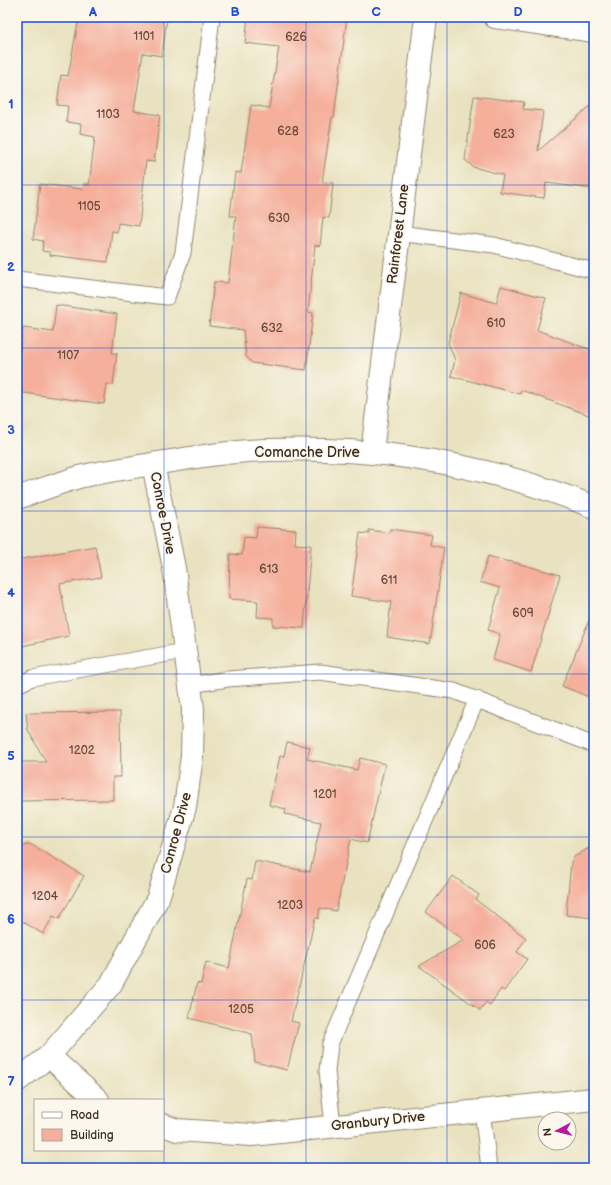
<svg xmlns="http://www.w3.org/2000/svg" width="611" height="1185" font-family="'Balsamiq Sans',sans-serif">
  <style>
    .building { fill: #f5af9b }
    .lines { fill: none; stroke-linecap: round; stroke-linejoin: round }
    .service-casing { stroke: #92866f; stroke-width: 17 }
    .minor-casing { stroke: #92866f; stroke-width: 24 }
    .tertiary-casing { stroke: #92866f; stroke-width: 24 }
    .service { stroke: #fff; stroke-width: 15 }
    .minor { stroke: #fff; stroke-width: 22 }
    .tertiary { stroke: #fff; stroke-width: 22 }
    .grid { fill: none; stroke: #1d4ed8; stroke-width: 1; stroke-opacity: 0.55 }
    .labels { text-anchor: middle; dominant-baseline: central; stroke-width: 3; stroke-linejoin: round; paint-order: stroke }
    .number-label { font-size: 12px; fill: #6a4b3d }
    .street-label { font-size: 14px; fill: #3b2a1e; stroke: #fbf7ec }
    .neatline { fill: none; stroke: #1d4ed8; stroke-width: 1.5 }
    .grid-label { font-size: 13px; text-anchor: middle; font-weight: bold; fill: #1d4ed8 }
  </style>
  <rect width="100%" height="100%" fill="#fbf7ec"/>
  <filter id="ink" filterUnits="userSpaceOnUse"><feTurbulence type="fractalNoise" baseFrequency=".025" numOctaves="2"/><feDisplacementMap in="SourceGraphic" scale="8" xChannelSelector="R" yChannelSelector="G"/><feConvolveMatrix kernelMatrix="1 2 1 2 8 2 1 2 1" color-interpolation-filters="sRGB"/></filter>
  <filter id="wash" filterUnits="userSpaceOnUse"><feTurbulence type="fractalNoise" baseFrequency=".012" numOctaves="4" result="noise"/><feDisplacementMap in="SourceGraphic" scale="16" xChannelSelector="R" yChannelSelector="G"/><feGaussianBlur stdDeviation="0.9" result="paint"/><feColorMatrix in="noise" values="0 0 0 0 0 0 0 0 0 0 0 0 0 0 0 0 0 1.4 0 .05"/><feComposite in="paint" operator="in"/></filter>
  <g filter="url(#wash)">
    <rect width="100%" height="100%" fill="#e9e2c0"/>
    <g id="blocks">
      <path class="building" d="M79,17h88l-5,39 -19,-3 -9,58 26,4 -6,47 -8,-1 -7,65 -21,-3 -1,9 -5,-1 -4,31 -58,-7v-3l-8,-1 1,-10 -10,-2 7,-55 43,5 1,-5 5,1 6,-48 -15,-3 1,-10 -15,-2 2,-16 -11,-1 4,-30 7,1z
        M248,17h99l-13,100h-2l-10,65 11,1 -1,9 -3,26 -6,-1 -3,29 -5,-1 -7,67 5,1 -7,57 -54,-7 -6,-7 -3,-26 -34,-4 5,-44 14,1 8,-67h-6l5,-44 6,1 10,-68 18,3 10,-61 -34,-4z
        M474,96l50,6 -1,7 20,2 -5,40 56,-48v86l-48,-6 -2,15 -44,-6 3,-17 -30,-8 -8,-7z
        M501,286l45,12 -9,32 57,21v66l-73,-27 -1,4 -69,-18 4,-16 -7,-17 13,-50 35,10z
        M56,305l61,9 -5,39h5l-4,32 -6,-1 -3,20 -87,-12v-22l6,-42 30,4z
        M257,527l39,3 -1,14 16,1 -7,83 -31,-2v-8l-16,-1 1,-16 -29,-2 1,-45 12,1 2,-18 12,1z
        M390,529l42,6 -2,10 14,3 -14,96 -43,-7 4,-35 -40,-6 9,-63 9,1v-4l20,3z
        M95,546l6,31 -41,7 9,52 -52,11v-87z
        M488,556l21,6v-1l51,14 -29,97 -38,-12 7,-26 -12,-4 12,-42 -20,-6z
        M593,611h1v88l-32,-13z
        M120,712l1,65h-8v23l-96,1v-39h29l-18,-32 -2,-17z
        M287,742l23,5 -3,12 50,11 3,-12 25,6 -18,79 -16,-4 -15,72 -16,-3 -2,11 -3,-1 -24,103 8,2 -12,47 -32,-8 -3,-28 -63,-16 8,-35 4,1 5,-22 23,6 18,-89 5,1 3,-19 55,11 11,-50 -36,-8 1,-5 -17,-4 11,-49h4z
        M30,844l54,32 -25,43 -6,-3 -10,18 -26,-16v-70z
        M594,845v73l-28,-3 5,-53 3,-5z
        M453,876l26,19 -3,5 50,38 -9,14 10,7 -23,32 -3,-2 -11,16 -4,-3 -6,8 -61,-44 45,-26 -38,-28z"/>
    </g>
  </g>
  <g filter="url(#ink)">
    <use href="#blocks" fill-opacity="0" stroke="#92866f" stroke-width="1"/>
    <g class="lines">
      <defs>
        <path id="service" d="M398,233l96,12 100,26
          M17,279l150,18 16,-44 29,-236
          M17,685l15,-7 153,-27
          M190,685l38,-6 92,-7 134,19 140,54
          M482,1110l7,58
          M333,1126l-6,-55 3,-27 147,-345"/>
        <path id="minor" d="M495,17l99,14
          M372,452l54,-435
          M49,1056l49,44
          M17,1081l32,-25 62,-72 47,-86 27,-91 7,-51 1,-47 -19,-141 -21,-104
          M163,1125l14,5 75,5 342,-36"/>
        <path id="tertiary" d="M17,498c22,-7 44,-16 66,-22 22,-5 46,-8 69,-12 38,-6 78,-13 117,-14 112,-4 221,15 325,57"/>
      </defs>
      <use href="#service" class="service-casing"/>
      <use href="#minor" class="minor-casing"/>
      <use href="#tertiary" class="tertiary-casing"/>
      <use href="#service" class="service"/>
      <use href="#minor" class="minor"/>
      <use href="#tertiary" class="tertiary"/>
    </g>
  </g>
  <path class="grid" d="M164,17v1151M306,17v1151M447,17v1151M17,185h577M17,348h577M17,511h577M17,674h577M17,837h577M17,1000h577"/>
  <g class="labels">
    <g class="number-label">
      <text x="144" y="36">1101</text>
      <text x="296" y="37">626</text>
      <text x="108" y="114">1103</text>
      <text x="288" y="131">628</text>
      <text x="504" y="134">623</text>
      <text x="89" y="206">1105</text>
      <text x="279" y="218">630</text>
      <text x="496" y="323">610</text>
      <text x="272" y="328">632</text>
      <text x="68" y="355">1107</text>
      <text x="269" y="569">613</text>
      <text x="389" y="580">611</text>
      <text x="523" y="613">609</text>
      <text x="82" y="750">1202</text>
      <text x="325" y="794">1201</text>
      <text x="45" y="896">1204</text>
      <text x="290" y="905">1203</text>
      <text x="485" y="945">606</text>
      <text x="241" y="1009">1205</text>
    </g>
    <g class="street-label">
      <text transform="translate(398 234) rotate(-83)">Rainforest Lane</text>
      <text x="307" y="452">Comanche Drive</text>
      <text transform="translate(163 513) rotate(79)">Conroe Drive</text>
      <text transform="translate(176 833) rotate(-75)">Conroe Drive</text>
      <text transform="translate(378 1121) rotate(-6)">Granbury Drive</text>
    </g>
  </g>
  <rect width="611" height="1185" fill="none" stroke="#fbf7ec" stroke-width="44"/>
  <rect x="34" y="1099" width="130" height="52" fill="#fbf7ec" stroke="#aea59a"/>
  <rect x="42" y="1112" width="20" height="6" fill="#ffffff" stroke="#aea59a"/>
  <text x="70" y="1119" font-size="12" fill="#3b2a1e">Road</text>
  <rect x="42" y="1129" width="20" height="12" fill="#f5af9b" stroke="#aea59a"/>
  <text x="70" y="1139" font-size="12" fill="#3b2a1e">Building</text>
  <g transform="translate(557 1131) rotate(263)"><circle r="19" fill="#fbf7ec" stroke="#aea59a"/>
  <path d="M0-3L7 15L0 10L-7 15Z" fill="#b5179e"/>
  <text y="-6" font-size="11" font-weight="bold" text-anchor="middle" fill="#3b2a1e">N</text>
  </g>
  <rect x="22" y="22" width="567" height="1141" class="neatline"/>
  <g class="grid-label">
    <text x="93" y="16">A</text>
    <text x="235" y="16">B</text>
    <text x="376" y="16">C</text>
    <text x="518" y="16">D</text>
    <text x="11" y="108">1</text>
    <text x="11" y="271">2</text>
    <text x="11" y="434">3</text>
    <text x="11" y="597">4</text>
    <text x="11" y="760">5</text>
    <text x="11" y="923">6</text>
    <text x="11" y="1086">7</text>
  </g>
</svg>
